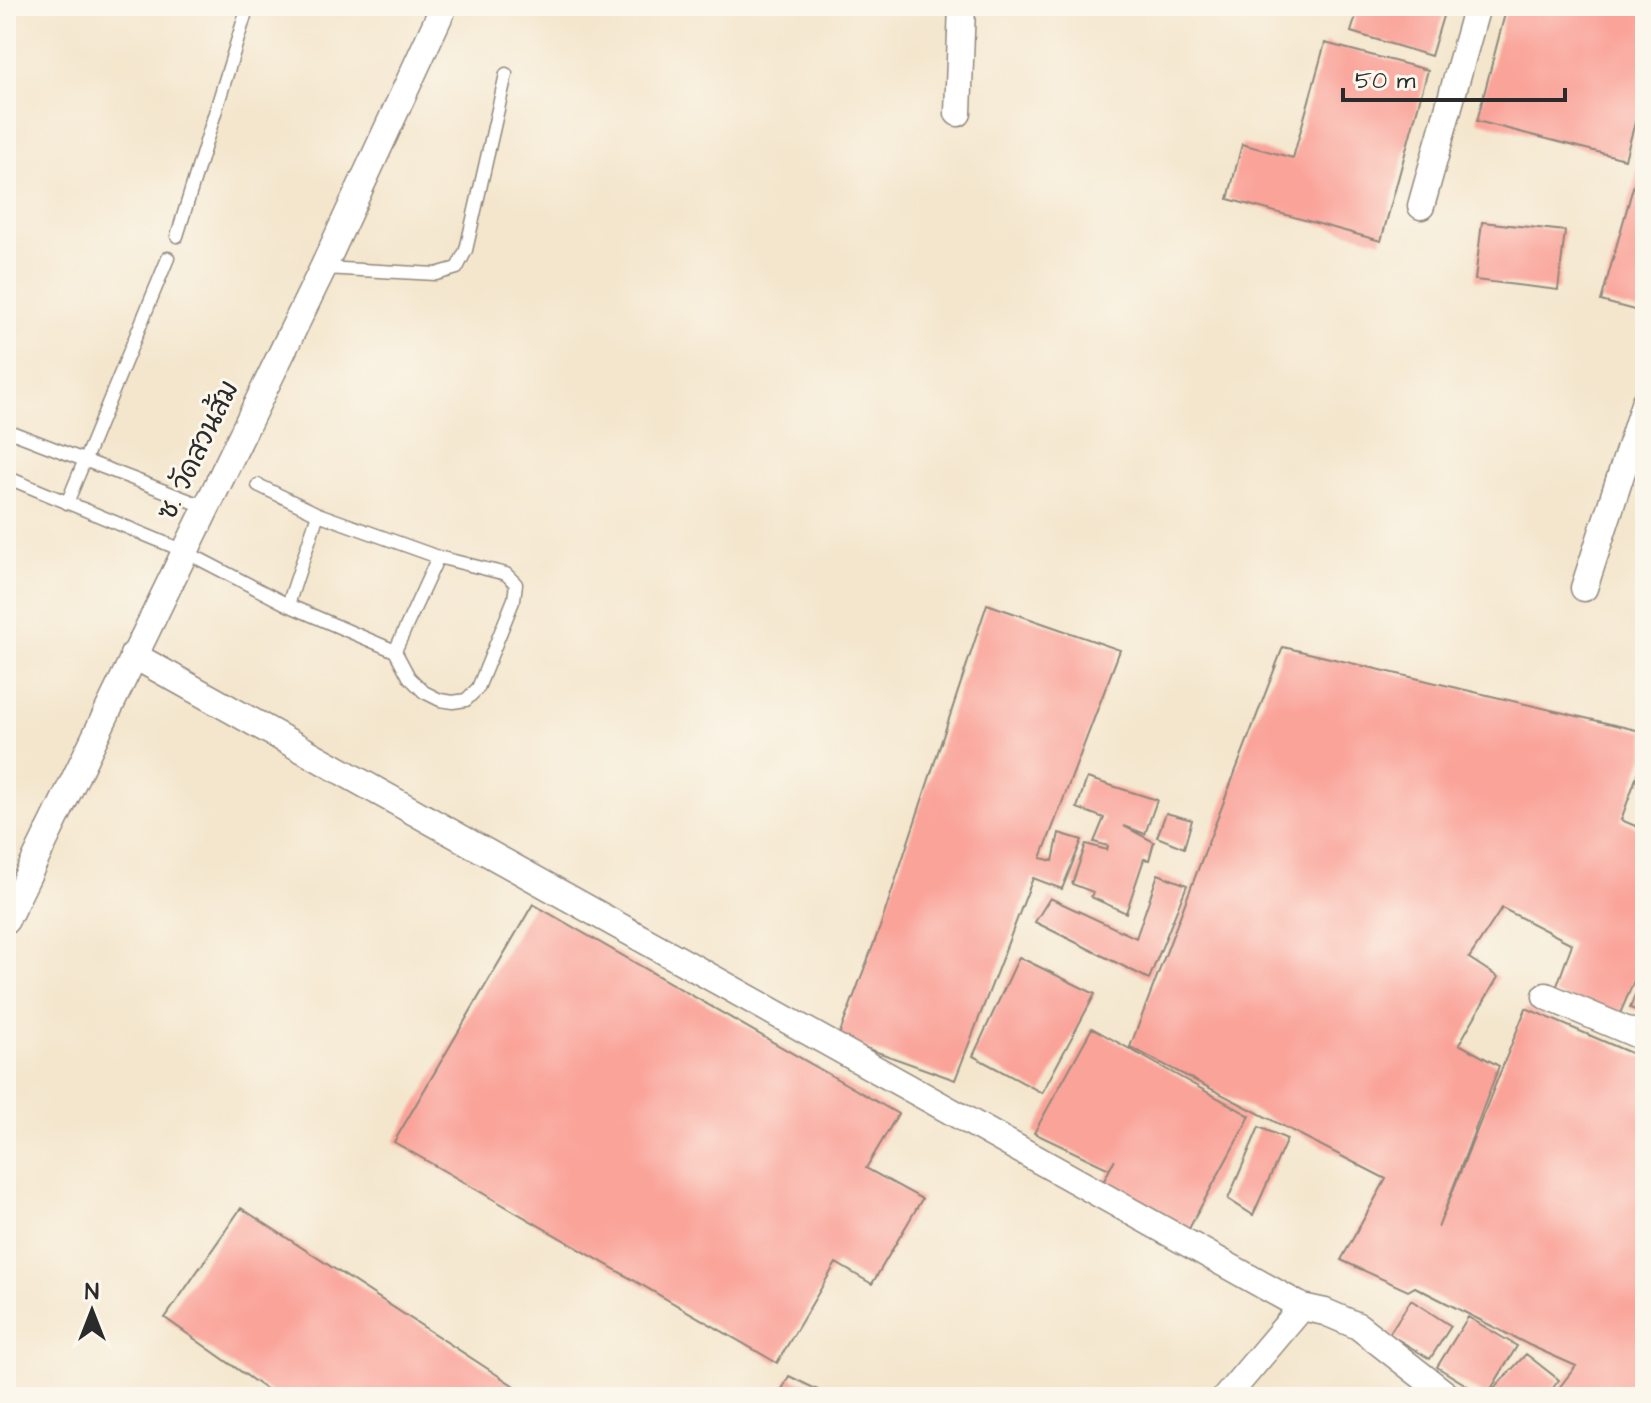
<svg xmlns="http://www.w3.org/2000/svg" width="1651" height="1403" font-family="'Architects Daughter','Playpen Sans Thai',sans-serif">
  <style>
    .building { fill: #faa399 }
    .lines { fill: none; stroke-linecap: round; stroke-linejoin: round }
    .lane-casing { stroke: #90887c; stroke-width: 15 }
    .street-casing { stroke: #90887c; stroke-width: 29 }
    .lane { stroke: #fff; stroke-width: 12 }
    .street { stroke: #fff; stroke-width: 26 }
    .labels { text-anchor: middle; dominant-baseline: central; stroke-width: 6; stroke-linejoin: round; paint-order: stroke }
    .street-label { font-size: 28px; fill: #2b2b2b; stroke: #fbf7ec }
  </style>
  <rect width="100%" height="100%" fill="#fbf7ec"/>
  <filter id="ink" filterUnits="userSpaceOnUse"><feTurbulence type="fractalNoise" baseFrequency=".0125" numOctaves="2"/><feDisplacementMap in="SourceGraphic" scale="16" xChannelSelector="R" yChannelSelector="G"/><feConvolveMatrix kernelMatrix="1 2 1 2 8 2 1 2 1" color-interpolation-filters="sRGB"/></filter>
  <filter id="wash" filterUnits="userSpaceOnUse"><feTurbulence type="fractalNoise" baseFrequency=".006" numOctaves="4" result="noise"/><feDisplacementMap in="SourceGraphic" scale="32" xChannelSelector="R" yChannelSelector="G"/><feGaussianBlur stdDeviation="1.8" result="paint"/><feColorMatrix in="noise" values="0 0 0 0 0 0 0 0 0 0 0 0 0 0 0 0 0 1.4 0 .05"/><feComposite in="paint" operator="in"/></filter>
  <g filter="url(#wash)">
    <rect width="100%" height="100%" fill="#f4e6cd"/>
    <g id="blocks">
      <path class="building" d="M1359,6h87l-15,50 -80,-24z
        M1507,6h138v80l-20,73 -148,-38z
        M1325,43l103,27 -47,171 -153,-42 14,-55 51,14z
        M1644,148h1v165l-44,-12z
        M1482,222l83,9 -7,59 -83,-10z
        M987,604l133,46 -79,208 12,3 6,-28 23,7 -20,49 -29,-11 -78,202 -117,-42 42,-111z
        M1283,647l362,85v21l-24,67 24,10v122l-4,13 -22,51 -65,-22 18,-50 -70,-36 -33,50 29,19 -39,67 40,22 -61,162 88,-220 119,51v338h-93l24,-31 -47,-21 -114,-58 -7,4 -67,-31 45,-81 -256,-132z
        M1087,778l70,22 -12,34 -21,-8 30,16 -5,18 -5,-1 -18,54 -35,-16 2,-5 -21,-8 14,-40 21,6 1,-4 -14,-4 10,-24 -27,-10z
        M1166,813l26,7 -8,28 -27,-11z
        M1158,874l29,11 -38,94 -114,-57 15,-24 86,40z
        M533,904l365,210 -32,54 56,31 -50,85 -36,-21 -59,100 -383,-221z
        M1019,957l76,37 -53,99 -69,-37z
        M1645,968v46l-15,-6z
        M1092,1028l158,88 -65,120 -84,-50 14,-27 -6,10 -75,-36z
        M1259,1127l28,12 -34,76 -25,-16z
        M241,1208l290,189h-254l-112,-79z
        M1411,1300l40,26 -21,33 -41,-25z
        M1468,1317l49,29 -31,51 -49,-30z
        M1526,1354l33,26 -13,17h-60z
        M789,1376l43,21h-54z"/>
    </g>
  </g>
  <g filter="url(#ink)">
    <use href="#blocks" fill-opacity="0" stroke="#90887c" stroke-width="2"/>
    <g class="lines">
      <defs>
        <path id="lane" d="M177,236l71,-230
          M323,268l113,6 21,-6 9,-18 40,-176
          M6,430l200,77
          M6,477l178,74 104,54 107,46 14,26 15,15 16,8 13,2 13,-2 12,-12 36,-89 2,-15 -10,-10 -68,-17
          M258,485l60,29
          M67,503l101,-245
          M288,605l30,-91 120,43 -43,94"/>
        <path id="street" d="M958,113l4,-107
          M1421,206l56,-200
          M1584,588l61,-187
          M133,655l1169,652 23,5 33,14 91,71
          M6,920l317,-652 121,-262
          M1546,996l99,42
          M1226,1397l76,-90"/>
      </defs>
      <use href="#lane" class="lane-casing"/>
      <use href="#street" class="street-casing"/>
      <use href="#lane" class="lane"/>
      <use href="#street" class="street"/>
    </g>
  </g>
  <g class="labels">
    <g class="street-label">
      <text transform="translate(198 450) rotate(-64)">ซ. วัดสวนส้ม</text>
    </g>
  </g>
  <rect width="1651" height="1403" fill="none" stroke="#fbf7ec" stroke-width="32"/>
  <g transform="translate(92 1311)" stroke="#fbf7ec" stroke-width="6" paint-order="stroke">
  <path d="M0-6L14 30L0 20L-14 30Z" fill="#2b2b2b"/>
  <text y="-12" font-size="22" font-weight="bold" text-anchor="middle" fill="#2b2b2b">N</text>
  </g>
  <path d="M1343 88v12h222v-12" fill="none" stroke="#2b2b2b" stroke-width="4"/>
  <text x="1355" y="88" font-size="24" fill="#2b2b2b" stroke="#fbf7ec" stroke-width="6" paint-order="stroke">50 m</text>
</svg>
